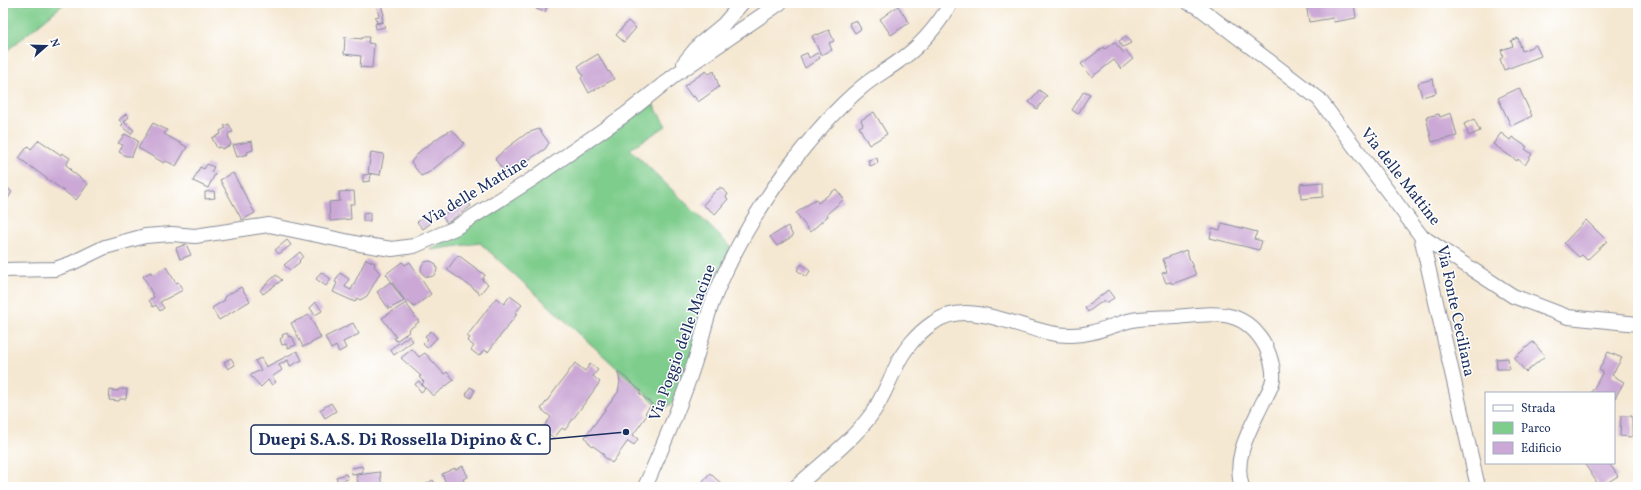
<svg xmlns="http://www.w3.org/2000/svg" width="1641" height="490" font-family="Vollkorn,serif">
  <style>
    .green { fill: #7fcd8d; stroke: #4d7e76 }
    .building { fill: #cba8d5 }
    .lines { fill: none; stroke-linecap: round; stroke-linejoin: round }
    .minor-casing { stroke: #888c98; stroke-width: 16 }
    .minor { stroke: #fff; stroke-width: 14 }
    .labels { text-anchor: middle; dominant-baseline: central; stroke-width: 3; stroke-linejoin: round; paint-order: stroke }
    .street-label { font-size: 16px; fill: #1b2f5e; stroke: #fff }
    .leader { fill: none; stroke: #1b2f5e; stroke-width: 1.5 }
    .callout-dot { fill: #1b2f5e; stroke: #fff; stroke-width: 1.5 }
    .callout { fill: #fff; stroke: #1b2f5e; stroke-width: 1.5 }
    .callout-label { font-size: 17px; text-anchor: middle; font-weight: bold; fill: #1b2f5e }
  </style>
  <rect width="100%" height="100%" fill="#fff"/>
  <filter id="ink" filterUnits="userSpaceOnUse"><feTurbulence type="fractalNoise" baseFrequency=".025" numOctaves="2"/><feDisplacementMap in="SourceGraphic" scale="8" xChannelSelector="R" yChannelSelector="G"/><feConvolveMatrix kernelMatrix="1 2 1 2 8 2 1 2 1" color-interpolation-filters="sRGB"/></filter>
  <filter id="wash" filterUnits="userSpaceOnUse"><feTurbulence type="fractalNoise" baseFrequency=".012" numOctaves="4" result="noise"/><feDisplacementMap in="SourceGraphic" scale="16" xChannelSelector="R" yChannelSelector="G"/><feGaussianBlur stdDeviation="0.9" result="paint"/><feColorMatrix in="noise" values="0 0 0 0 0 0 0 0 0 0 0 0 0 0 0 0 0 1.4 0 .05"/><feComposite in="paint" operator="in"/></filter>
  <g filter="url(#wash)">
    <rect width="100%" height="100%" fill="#f5e8d2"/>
    <path class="green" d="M3,3h62l-62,51z
      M653,104l13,22 -36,23 100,97 -54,154 -13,10 -183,-167 -50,7z"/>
    <g id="blocks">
      <path class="building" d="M534,3h14l-3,9 -9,-3 2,-5z
        M1306,3h48l2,15 -22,4 -1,-4 -24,4z
        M381,4l3,11 -2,1 1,6 -6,1 -2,-6 4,-1 -3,-11z
        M898,6l11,17 -18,12 -11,-16z
        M856,20l5,9 -6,4 -6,-10z
        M628,21l8,7 -12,14 -8,-7z
        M383,22l2,5 -9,2 -1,-5z
        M829,30l5,11 -5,2 3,7 -11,5 -9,-19 4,-2 1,1z
        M1126,36l5,7 -8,4 -4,-6z
        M345,37l17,2v-2h7l-1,6 6,1 -2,24 -12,-1 1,-11 -17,-2z
        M1518,38l4,13 14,-6 5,11 -37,14 -4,-11 3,-2 -2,-7 12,-4 -2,-5z
        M1114,42l10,11 2,-2 7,8 -12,10 -7,-9 -22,17 -11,-13 23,-17 1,2z
        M807,53l2,5 8,-5 3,5 -15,10 -5,-12z
        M598,54l10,18 1,-1 5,8 -25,14 -8,-15 2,-2 -5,-10z
        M706,71l3,3 5,-3 5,16 -21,15 -4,-6 -2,1 -8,-11z
        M1433,79l3,14 -14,4 -4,-14z
        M1519,88l13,28 -21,10 -13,-28z
        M1039,90l8,6 -10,13 -8,-7z
        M1084,91l6,3 -12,20 -6,-4z
        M874,112l13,22 -18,11 -10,-18 4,-2 -2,-5z
        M1451,113l6,23 -25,6 -6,-25 13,-3 1,3z
        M126,114l3,3 -5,5 10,8 -3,4 -10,-8 2,-2 -4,-4z
        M1474,119l6,12 -11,5 -5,-12z
        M153,123l14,7 -3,4 23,13 -11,19 -10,-5 -2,2 -26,-15z
        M229,124l4,8 -4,1 -1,2 3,10 -9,4 -2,-2 -3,1 -5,-10 9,-4 -1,-3 6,-3 -2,-2z
        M539,129l10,14 -4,6 -35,23 -5,1 -10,-14 8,-8 24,-18z
        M452,130l12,13 -4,5 -32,25 -7,3 -10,-14 9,-11 22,-16z
        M1501,133l9,7 2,-3 15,10 -2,2 7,5 -7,11 -7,-6 -1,2 -24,-17z
        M125,134l13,7 -6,15h-6l-7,-4 4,-7 -5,-2z
        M39,140l22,15 1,-2 8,5 -4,7 5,4 -1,1 18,14 -12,16 -57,-42 9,-12 3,3z
        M252,141l1,9 -6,2 1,2 -11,3 -4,-12z
        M371,152l13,2 -4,21 -12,-2z
        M877,158l1,5 -8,3 -2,-6z
        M207,164l7,3 -3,5 4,2 -7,14 -15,-7 7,-14 4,2z
        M233,173l22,40 -13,7 -22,-40z
        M371,174l-1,7 -7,1v-7z
        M1323,182v15l-22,2 -1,-15z
        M3,184l9,8 -5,8 -4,-2z
        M720,187l8,7 -2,3 2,2 -13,15 -12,-9 14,-16 1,1z
        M836,189l8,10 -17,15 1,2 -18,16 -14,-19 20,-14 2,4z
        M214,191l1,7 -10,1v-7z
        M354,191l1,13h-5l1,15 -21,2 -1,-19 11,-1 -1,-9z
        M465,198l6,8 -24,17 -5,-7 19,-14 -1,-1z
        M370,212v9h-7v-8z
        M426,216l5,7 -8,6 -6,-7z
        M1586,220l21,21 -20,19 -5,-5 -3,2 -15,-14z
        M1222,223l35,9 -3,7 8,2 -3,9 -49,-12 2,-10 8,2z
        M788,226l5,10 -16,10 -7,-9z
        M287,240l4,5 -12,9 -4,-4z
        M186,244l5,11 -11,4 -4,-11z
        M1186,250l10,25 -24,9 -1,-2 -5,1 -4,-10 5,-1 -4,-13z
        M300,252l3,4 -4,5 1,1 -10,8 -6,-5z
        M458,255l27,20 -3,5 6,4 -8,10 -7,-6 -26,-18z
        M366,259l9,4 -1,3 6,7 -13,23 -7,4 -3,-2 -2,4 -22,-10 4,-9 -2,-1 5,-9 9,6 -4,8 6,3z
        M421 269a8 8 0 1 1 16 0a8 8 0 1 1-16 0Z
        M402,262l3,3 5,-3 21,32 -17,13 -6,-7 -2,2 -20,-28z
        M802,264l8,7 -4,6 -9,-7z
        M166,267l10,16 2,-1 5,8 -23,12 4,6 -4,3 -4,-6 -3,2 -4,-7 5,-3 -11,-21 8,-4 1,3z
        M321,272l10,7 -5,7 -10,-7z
        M276,275l6,5 -19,14 -3,-4z
        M390,282l14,19 -15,8 -12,-17z
        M241,287l9,14 -31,19 -7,-12 13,-8 -1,-3z
        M1108,290l6,8 -8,5 -2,-3 -16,12 -3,-4z
        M510,296l12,9 -7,8 2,1 -29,38 -4,-2 -5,6 -8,-6 3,-4 -7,-5 3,-3 -3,-2 29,-38 8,6z
        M316,302l6,9 -7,4 -5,-7z
        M406,303l13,19 -11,8 1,2 -13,9 -2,-3 2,-1 -14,-19z
        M309,315l12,23 -18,9 -12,-24z
        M353,323l6,11 -16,8 3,6 -7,4 -3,-6 -5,3 -6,-12z
        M431,331l6,7 -10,10 -4,-4 5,-5 -3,-3z
        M287,333l2,4 3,-1 4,9 -8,3 -2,-4 -4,1 -2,-6 3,-2 -1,-2z
        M409,336l4,5 -19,14 -4,-6z
        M1533,342l12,14 -19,16 -12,-14z
        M412,349l7,8 6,-4 19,21 3,-2 7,8 -21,16 -11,-12 2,-2 -5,-5 2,-1 -20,-18z
        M297,351l5,9 -12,6 -2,-6 -9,5 3,5 -10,7 4,5 -4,3 -4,-5 -7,7 -11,-12 11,-5 -6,-9 6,-3 5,9z
        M1608,352l14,6 -10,17 12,7 -10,18v-7h-23l12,-21 -4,-2z
        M231,358l4,7 -7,4 -4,-7z
        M1508,358l1,11h-12l-1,-10z
        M575,363l10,8 5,-7 8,6 -5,6 7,6 -35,48 -3,-2 -8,10 -12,-9 9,-12 -10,-8z
        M618,371l23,20 -2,2 13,11 -7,9 2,2 -14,20 5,4 -4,6 -6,-4 -16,22 -9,-7 1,-2 -15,-11 -4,-6 33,-45 2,-10z
        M419,381l6,8 -4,3 -6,-8z
        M470,387l5,3 -4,8 -5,-3z
        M119,389h8l-1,10h-6l-1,2 -10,-1 1,-10 8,1z
        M331,403l5,8 -11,7 -5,-8z
        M1621,416h11v21l-12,-1z
        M1584,463h25l9,13 -18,11z
        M362,466l1,6 -11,2 -1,-6z
        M463,466l5,11 -5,2 3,7 -4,1 -1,-3 -7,3h-6l-6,-13 13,-6v2z
        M380,472l2,15h-23l-3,-12z
        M710,473l6,6 10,8h-28z
        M346,474l2,5 -10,3 -2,-5z
        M433,480l4,7h-9l-2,-3z"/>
    </g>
  </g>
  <g filter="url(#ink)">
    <use href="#blocks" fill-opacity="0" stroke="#888c98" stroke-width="1"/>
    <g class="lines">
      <defs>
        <path id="minor" d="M1189,3l8,3 122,93 102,137 92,60 55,21 70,7
          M684,63l15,-18 24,-20 19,-22
          M1421,236l57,251
          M3,270l52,-1 17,-6 33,-16 40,-11 27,-2 23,2 74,-11 91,19 32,5 22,-3 41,-18 79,-50 92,-64 49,-39 105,-72
          M645,487c17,-39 34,-77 47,-117 8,-22 12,-45 20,-67 18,-47 44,-91 73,-131 23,-31 48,-61 77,-85 12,-10 25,-17 37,-26 22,-15 39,-36 52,-58
          M796,487c25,-23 55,-45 75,-72 11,-15 17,-32 25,-48 7,-17 22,-34 37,-44 38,-28 93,12 136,12 20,1 39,-8 59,-14 15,-4 31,-3 47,-4 38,-3 69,-11 91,30 4,9 8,21 7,32 -1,8 -6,16 -10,23 -12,26 -31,55 -21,85"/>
      </defs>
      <use href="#minor" class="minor-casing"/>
      <use href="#minor" class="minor"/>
    </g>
  </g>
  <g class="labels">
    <g class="street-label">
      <text transform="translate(1400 177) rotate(52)">Via delle Mattine</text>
      <text transform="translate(476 192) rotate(-31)">Via delle Mattine</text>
      <text transform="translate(1455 311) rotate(78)">Via Fonte Ceciliana</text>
      <text transform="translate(683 343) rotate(-70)">Via Poggio delle Macine</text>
    </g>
  </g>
  <path class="leader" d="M626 432L550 439"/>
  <circle class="callout-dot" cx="626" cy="432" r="4"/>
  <rect class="callout" x="251" y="425" width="299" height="29" rx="4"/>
  <g class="callout-label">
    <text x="400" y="445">Duepi S.A.S. Di Rossella Dipino &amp; C.</text>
  </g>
  <rect width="1641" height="490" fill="none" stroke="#fff" stroke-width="16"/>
  <rect x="1485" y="392" width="130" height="72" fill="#ffffff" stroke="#a4acbf"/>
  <rect x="1493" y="405" width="20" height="6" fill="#ffffff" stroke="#a4acbf"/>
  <text x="1521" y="412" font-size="12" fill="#1b2f5e">Strada</text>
  <rect x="1493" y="422" width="20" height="12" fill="#7fcd8d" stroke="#a4acbf"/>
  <text x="1521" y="432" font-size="12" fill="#1b2f5e">Parco</text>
  <rect x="1493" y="442" width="20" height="12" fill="#cba8d5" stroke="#a4acbf"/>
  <text x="1521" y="452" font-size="12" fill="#1b2f5e">Edificio</text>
  <g transform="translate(46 46) rotate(70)" stroke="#ffffff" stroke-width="3" paint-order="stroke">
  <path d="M0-3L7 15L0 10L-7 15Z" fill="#1b2f5e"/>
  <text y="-6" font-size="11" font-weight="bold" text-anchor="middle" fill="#1b2f5e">N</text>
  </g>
</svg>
